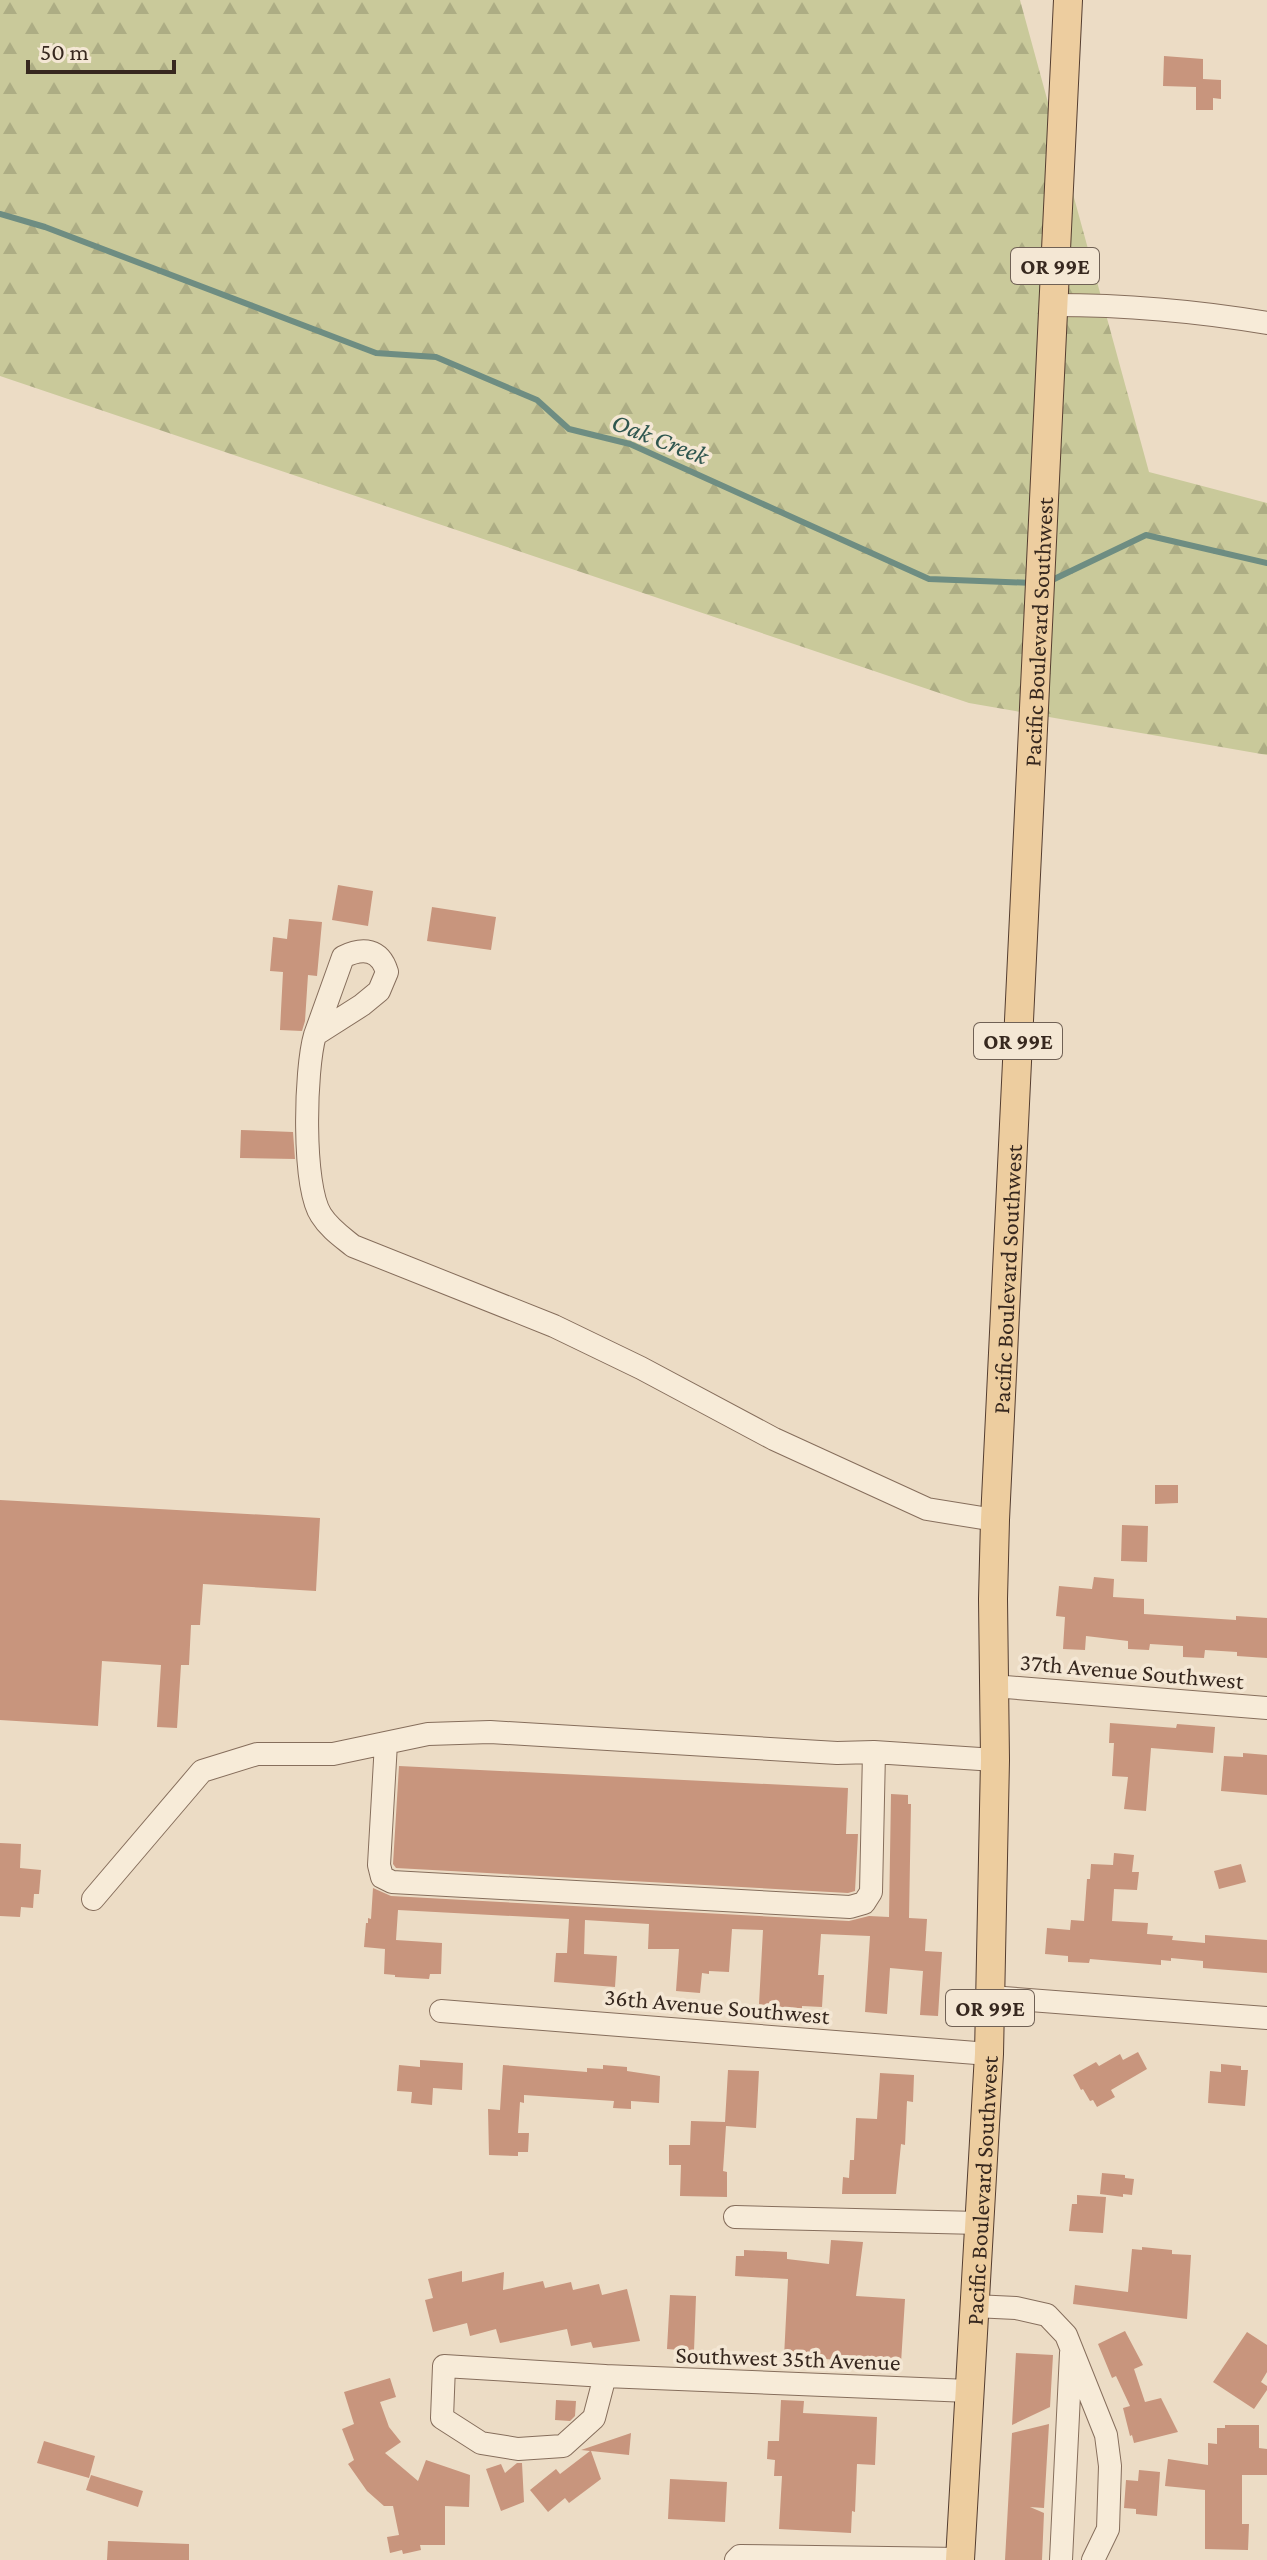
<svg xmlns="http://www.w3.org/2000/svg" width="1267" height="2560" font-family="'Crimson Pro',serif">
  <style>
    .forest { fill: url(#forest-firs) }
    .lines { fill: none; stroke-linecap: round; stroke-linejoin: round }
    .stream { stroke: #6e8d82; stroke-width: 6 }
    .building { fill: #c8957d }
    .minor-casing { stroke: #866e5c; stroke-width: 24 }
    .major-casing { stroke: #543d30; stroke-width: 30 }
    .minor { stroke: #f7ebd8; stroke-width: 22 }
    .major { stroke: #edcd9f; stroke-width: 28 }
    .labels { text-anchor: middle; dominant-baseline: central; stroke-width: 7; stroke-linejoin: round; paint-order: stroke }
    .shield { fill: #f4e7d4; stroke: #706155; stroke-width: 2 }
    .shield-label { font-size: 22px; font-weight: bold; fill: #37281f }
    .street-label { font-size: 24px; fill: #37281f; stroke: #f4e7d4 }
    .water-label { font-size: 26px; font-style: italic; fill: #2f564f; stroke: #f4e7d4 }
  </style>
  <defs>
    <pattern id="forest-firs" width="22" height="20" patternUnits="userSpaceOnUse" patternTransform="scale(2)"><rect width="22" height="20" fill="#c9c99a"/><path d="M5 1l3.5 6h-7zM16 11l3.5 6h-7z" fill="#adad84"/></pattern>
  </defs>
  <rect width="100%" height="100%" fill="#ecdcc5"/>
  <path class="forest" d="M0,0h1020l129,472 118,31v252l-298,-52 -969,-327z"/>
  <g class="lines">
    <path class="stream" d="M0,214l45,13 331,126 60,4 101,43 32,29 61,15 299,135 104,4
      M1048,582l98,-47 121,28"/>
  </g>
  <path class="building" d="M1164,56l39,3v20l18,1v19l-8,-1v12h-17v-23l-33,-1z
    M338,885l35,6 -5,35 -36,-6z
    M432,907l64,10 -5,33 -64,-9z
    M289,919l33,3 -5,54 -9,-1 -3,46 -3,10 -22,-1 3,-58 -13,-1 3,-34 14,2z
    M241,1130l52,2 2,27 -55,-1z
    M1155,1485h23v18l-23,1z
    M0,1500l320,18 -4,73 -113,-7 -3,41h-9l-2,40h-8l-4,63 -20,-1 4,-62 -59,-4 -4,65 -98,-6z
    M1122,1525l26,1 -1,36 -26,-1z
    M1094,1577l20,2 -1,18 31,2v15l92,6v-4l31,2v40l-30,-2v-4l-32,-2 -1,8 -21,-1v-11l-33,-2 -1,6 -21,-1v-8l-42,-5 -1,14 -22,-1 2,-32 -9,-1 3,-30 33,3z
    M1110,1723l66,5 1,-4 38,3 -2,26 -62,-5 -5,63 -22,-2 4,-32 -16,-1 2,-33h-5z
    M1243,1753l24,2v40l-46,-4 3,-35 19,1z
    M399,1766l449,22 -2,46h12l-3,57 -7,2 -452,-25 -3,-4z
    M891,1794l17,1v9h3l-2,114 18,1 -2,32 17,1 -4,64 -18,-1 3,-44 -33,-3 -3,46 -22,-2 5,-76 -49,-2 -3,41h6l-2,32 -20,-1v4l-43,-6 4,-74 -31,-1 -3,43 -20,-1v3l-7,-1 -2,20 -24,-2 3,-42h-31l1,-25 -64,-4 -1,34 33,2 -2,31 -61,-5 2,-29h11l2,-34 -171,-9 -2,30 46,3 -1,31h-11l-1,5 -34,-2v-2l-11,-1 1,-25 -21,-2 2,-24h2v-5l3,1 2,-31 18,8 458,25 20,-5 20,1z
    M0,1843l21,1 -1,24 21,2 -2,24h-5l-1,14 -12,-1 -1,10 -20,-1z
    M1114,1853l20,2 -2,17h7l-2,18 -23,-1 -2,32 36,2 -1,11 26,2 -1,4 33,3v-8l62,5v33l-64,-5v-7l-32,-3v3l-10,-1v5l-71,-6 -1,4 -21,-1v-6l-23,-2 2,-26 23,2 1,-10 13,1 3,-42h3l1,-15 22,1z
    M1241,1864l5,18 -27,7 -5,-18z
    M1138,2052l9,17 -36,21 4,7 -18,10 -4,-7 -3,1 -7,-12 -2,1 -8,-15 23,-13 3,4 21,-12 3,6z
    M420,2060l43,3 -1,27 -29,-2 -1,17 -21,-2 1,-11 -15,-1 2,-26 21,2z
    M1221,2064l20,2v4h7l-3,36 -37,-3 2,-32 11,1z
    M503,2065l84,7v-4l16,1v-4l24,2v4l33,5 -1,27 -28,-2v8l-18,-1 1,-7 -90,-6v8l-4,-1 -2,31h11l-1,19h-10v4l-29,-1 -1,-46 12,1z
    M728,2070l31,1 -3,57 -30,-2 -3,45 4,1v25l-47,-1 1,-31h-12v-20h21l1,-24 34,1z
    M880,2073l34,2 -1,27 -6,-1 -2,44 -4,-1 -5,50h-54l1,-17 6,1 1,-18h4l2,-42 21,1z
    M1102,2173l23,2v3l9,1 -2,16 -9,-1v3l-23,-3z
    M1077,2195l29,2 -3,36 -34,-2 3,-27h5z
    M831,2240l32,2 -7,54 49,3 -4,64 -117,-6 4,-78 -53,-3 1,-20h8v-6l43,2v7l42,5z
    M1142,2247l30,3v4l19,1 -4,64 -114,-15 2,-19 53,7 4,-43 10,1z
    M462,2271v11l42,-10 -1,18 40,-9 2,7 26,-6 2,8 26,-6 3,11 25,-6 13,52 -47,7 -2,-6 -20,4 -4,-17 -67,14 -4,-14 -26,7 -3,-13 -34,9 -8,-32 8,-2 -5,-19z
    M670,2295l26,1 -2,55 -27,-2z
    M1125,2331l18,34 -9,4 11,33 16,-4 17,34 -44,11 -2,-8 -2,1 -7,-28 7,-2 -14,-30 -4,2 -14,-34z
    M1247,2332l20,13v27l-6,10 6,4v4l-13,19 -41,-27z
    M1016,2353l37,2 -3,52 -38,18z
    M390,2378l6,19 -16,5 9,25 12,15 -16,11 33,28 8,-21 44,15 -1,32 -24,-1v39h-25l1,5 -18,4 -1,-4 -12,3 -3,-16 12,-2 -6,-29h-9l-17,-15 -19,-27 6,-4 -12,-31 12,-5 -10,-32z
    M556,2400l20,1 -1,15 -5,5 -15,-1z
    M781,2400l23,1 -1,12 74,4 -2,48 -18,-1 -2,48 -3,-1 -1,22 -72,-4 3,-53h-8l1,-16 -8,-1 1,-18h11z
    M1049,2424l-5,84 -14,-1 14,6 -2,47h-37l7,-127z
    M1225,2425h34v23l8,1v26h-25v49h7l-1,26 -43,-1v-59l-40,-4 3,-27 40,6v-22l9,1v-16h8z
    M631,2433l-2,22 -38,-4 10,28 -32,24 -4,-5 -17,14 -18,-22 26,-21 4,5 30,-23 -9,-1z
    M44,2441l51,15 -6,22 -52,-15z
    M517,2463h5l2,39 -23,9 -15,-42 15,-5 4,9z
    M1139,2470l21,2 -3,44 -21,-2v-5l-12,-1 2,-28 12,1z
    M91,2475l52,16 -5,16 -52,-17z
    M670,2479l57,3 -2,40 -57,-3z
    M108,2541l81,3v16h-82z"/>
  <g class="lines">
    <defs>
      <path id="minor" d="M1053,305c72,0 143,6 214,18
        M315,1035l47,-30 17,-14 8,-19c-7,-23 -24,-25 -44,-15l-28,78c-10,34 -13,151 6,180 8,13 21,22 32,31l201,80 87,42 133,71 153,70 68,11
        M993,1686l274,22
        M386,1743l-7,122 3,12 10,5 458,25 14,-4 7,-11 3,-140
        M93,1899l109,-128 55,-17h76l95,-20 62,-2 347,21 37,-1 121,8
        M990,1997l277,21
        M441,2011l548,43
        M735,2217l244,6
        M974,2306l42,2 31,7 19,20 40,100 4,31 -2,63 -15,31
        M444,2366l161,10 -11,42 -31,28 -45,3 -37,-6 -39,-25z
        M605,2376l364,15
        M736,2560l4,-4 220,3
        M1061,2560l10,-207"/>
      <g id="major">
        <path id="s1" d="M960,2560l29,-506 6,-294 -2,-161 2,-79 73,-1520"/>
      </g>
    </defs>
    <use href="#minor" class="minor-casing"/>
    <use href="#major" class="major-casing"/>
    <use href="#minor" class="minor"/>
    <use href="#major" class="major"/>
  </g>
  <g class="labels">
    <g class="shield">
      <rect x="1011" y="248" width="88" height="36" rx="6"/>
      <rect x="974" y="1023" width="88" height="36" rx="6"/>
      <rect x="946" y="1990" width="88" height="36" rx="6"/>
    </g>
    <g class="shield-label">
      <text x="1055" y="266">OR 99E</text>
      <text x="1018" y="1041">OR 99E</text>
      <text x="990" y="2008">OR 99E</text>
    </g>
    <g class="street-label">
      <text stroke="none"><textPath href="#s1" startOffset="1930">Pacific Boulevard Southwest</textPath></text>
      <text stroke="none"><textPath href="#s1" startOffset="1282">Pacific Boulevard Southwest</textPath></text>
      <text transform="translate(1132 1671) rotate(5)">37th Avenue Southwest</text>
      <text transform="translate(717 2006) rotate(5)">36th Avenue Southwest</text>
      <text stroke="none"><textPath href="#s1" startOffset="370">Pacific Boulevard Southwest</textPath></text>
      <text transform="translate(788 2358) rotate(2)">Southwest 35th Avenue</text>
    </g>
    <g class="water-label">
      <text transform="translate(660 439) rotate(21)">Oak Creek</text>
    </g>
  </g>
  <path d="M28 60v12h146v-12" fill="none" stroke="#37281f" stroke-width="4"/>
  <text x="40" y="60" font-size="24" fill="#37281f" stroke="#f4e7d4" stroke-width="6" paint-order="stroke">50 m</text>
</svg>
